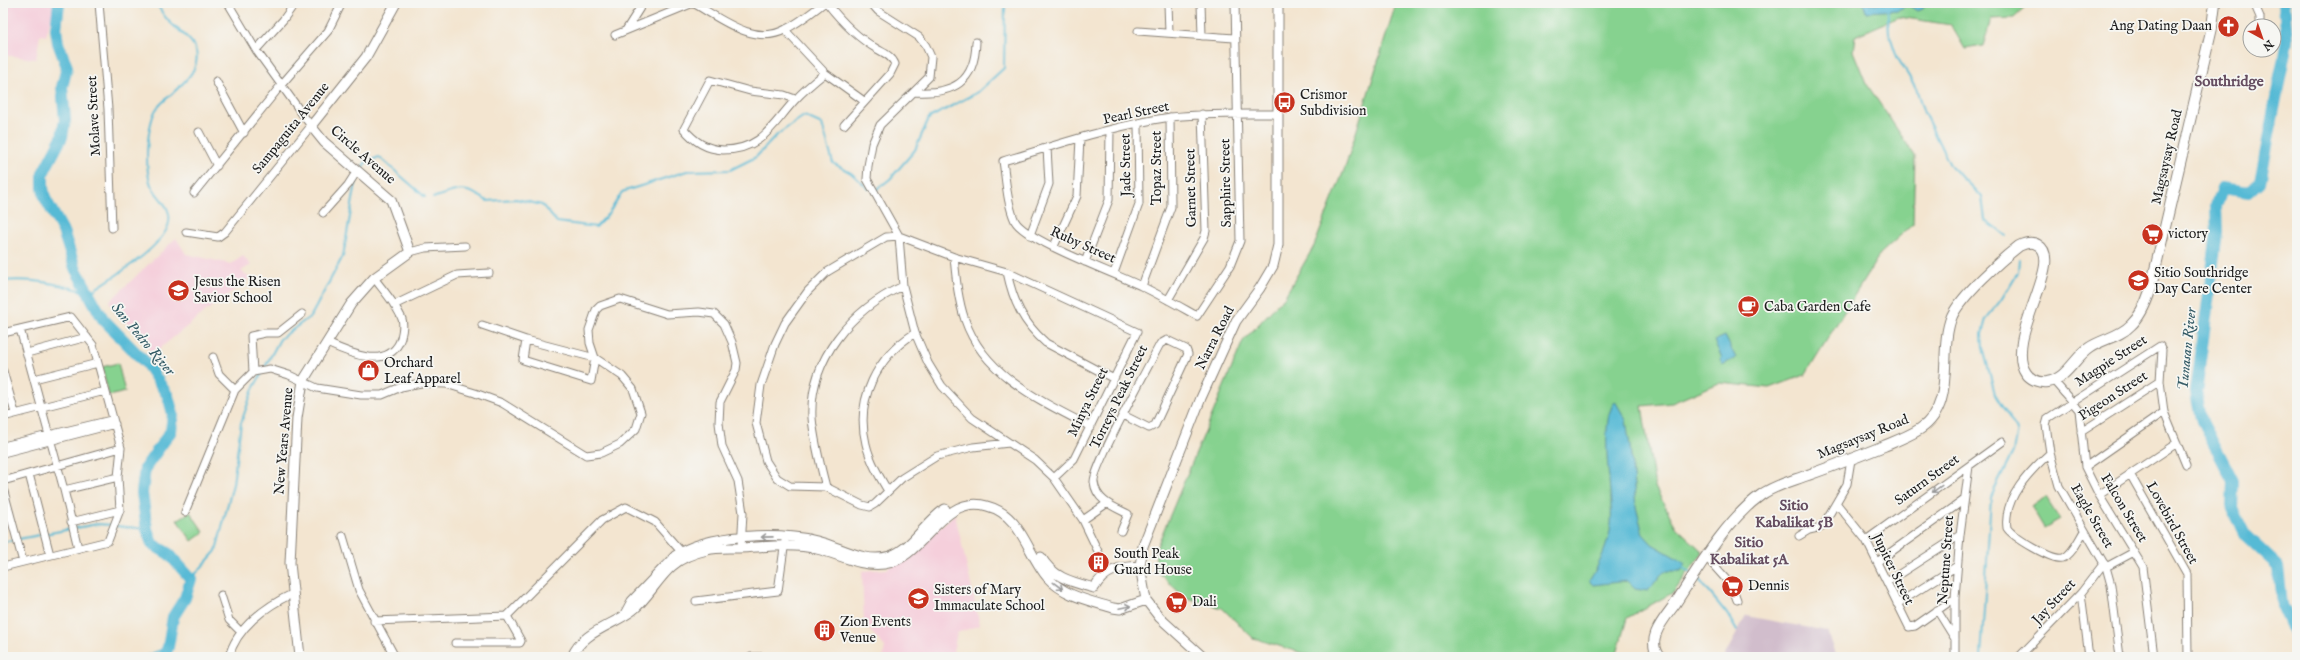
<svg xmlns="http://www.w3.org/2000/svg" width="2300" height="660" font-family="'IM FELL English',serif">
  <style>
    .built { fill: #f5cfdb }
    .industrial { fill: #d1bdcc }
    .green { fill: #86d28f; stroke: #517756 }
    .water { fill: #57bad5; stroke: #3a6b78 }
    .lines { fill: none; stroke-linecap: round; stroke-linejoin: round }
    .stream { stroke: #57bad5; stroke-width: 2 }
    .river { stroke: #57bad5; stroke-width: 12 }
    .minor-casing { stroke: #888076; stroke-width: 9 }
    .tertiary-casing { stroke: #888076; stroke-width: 11 }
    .secondary-casing { stroke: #888076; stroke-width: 12 }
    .minor { stroke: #fff; stroke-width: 7 }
    .tertiary { stroke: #fff; stroke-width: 9 }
    .secondary { stroke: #fff; stroke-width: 10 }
    .oneway { stroke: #999 }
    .labels { text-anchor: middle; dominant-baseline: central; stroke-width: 3.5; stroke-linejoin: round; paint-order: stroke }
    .poi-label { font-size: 14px; fill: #1c1c1c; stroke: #f6f6f2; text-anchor: start }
    .street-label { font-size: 14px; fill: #1c1c1c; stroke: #f6f6f2 }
    .neighbourhood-label { font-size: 15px; font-weight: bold; fill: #654d60; stroke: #f6f6f2 }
    .water-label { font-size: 15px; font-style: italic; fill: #345b66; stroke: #f6f6f2 }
  </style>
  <rect width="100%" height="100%" fill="#f6f6f2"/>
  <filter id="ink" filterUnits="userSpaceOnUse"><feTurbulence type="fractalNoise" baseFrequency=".025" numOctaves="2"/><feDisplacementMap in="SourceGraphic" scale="8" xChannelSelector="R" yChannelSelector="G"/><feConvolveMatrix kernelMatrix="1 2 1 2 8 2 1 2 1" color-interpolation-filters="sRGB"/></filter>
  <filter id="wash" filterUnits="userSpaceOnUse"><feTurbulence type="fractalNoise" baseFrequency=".012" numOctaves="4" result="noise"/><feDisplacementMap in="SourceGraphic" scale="16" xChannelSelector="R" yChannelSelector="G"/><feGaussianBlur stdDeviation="0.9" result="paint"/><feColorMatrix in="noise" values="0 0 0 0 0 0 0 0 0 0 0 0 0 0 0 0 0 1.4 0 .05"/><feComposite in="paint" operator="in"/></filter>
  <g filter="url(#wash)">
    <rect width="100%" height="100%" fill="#f3e5d0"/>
    <path class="built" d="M3,3h52l-9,33 -6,-1 -4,24 -33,-4z
      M176,238l10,16 45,10 12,-8 8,9 -10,6 9,7 -44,33 -53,43 -44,-52z
      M955,514l25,111 -23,8 -5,24h-69l2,-10 -21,-23 -2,-53 24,-2 24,-15z"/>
    <path class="industrial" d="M1746,616l81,15 9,26h-112z"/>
    <path class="green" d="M1396,3h634l-16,15 -23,1 -8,27 -18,3 -14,-24 -52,-8 -44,19 -2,15 13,32 49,73 -2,68 -33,30 -75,121 -35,13 -51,-5 -47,20 -30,3 13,81 21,40 27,25 -29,40 -47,26 -11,39h-301l-62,-19 -31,-30 -38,-11 -27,-26 -2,-20 88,-210 42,-45 29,-50 32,-81z
      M118,363l7,29 -16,4 -7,-29z
      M2046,497l14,22 -16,9 -13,-22z
      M190,512l14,20 -12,9 -15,-21z"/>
    <path class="water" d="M1863,3h59l2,5 -7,3 -9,-6 -10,5 -32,2z
      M1725,336l11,22 -14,7 -2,-6 2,-1 -8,-17z
      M1615,401l11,19 4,26 6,61 7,27 9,10 33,19 -4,8h-17l-16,20 -13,-2 -8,-8 -34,4 -4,-4c9,-13 21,-41 22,-57 3,-30 -14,-99 4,-123z"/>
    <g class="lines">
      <path class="stream" d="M1887,3l2,30 8,24 19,31 8,25 27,54 31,30 3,23 21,16
        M361,170l4,-7 14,-6 46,40
        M876,190l14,-11 25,-29 14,-32 49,-26 26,-24 1,-65
        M433,198c25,-9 32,-13 54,3l29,-2 26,6 15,17 39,5 13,-14 13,-21 65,-21 43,-1 26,-13 22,-23 26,-18 18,8 11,39 18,10 18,16
        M3,281c30,-3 58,3 86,12 20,-13 77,-47 80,-71 3,-16 -12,-24 -18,-37 -3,-7 -4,-21 -4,-30 0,-10 3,-38 10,-47 13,-16 48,-34 38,-60 -5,-12 -19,-18 -27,-28 -5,-5 -8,-11 -12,-17
        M265,367l15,-28 31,-23 32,-60 14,-79
        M116,526l31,3
        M3,542l94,-18 15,1
        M1682,567l9,6
        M1697,577l30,37 10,17
        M191,579l25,-28 17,-67 8,-61 12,-34 9,-16
        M144,657l24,-10
        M1981,657l10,-160 22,-45 4,-22 -22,-36 -12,-46 -1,-14 4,-15 15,-19 17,-28 1,-13"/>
      <path class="river" d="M59,3l-3,26 2,14 9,24 -5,20 3,33 -3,17 -19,36v15l2,10 18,33 12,37 28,51 43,44 22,33 5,18 -2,17 -26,37 -3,25 5,36 5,15 17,10 22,25 -6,19 -12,19 -5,30 -4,10
        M2284,3l3,38 -27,141 -11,10 -27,-4 -6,18 1,27 -21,159 5,27 32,62 -1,28 13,26 33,31 4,39 15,33"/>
    </g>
  </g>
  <g filter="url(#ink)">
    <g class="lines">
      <defs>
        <path id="minor" d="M99,3l9,106 4,119
          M693,3c27,15 62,44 93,26 14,-7 26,-17 38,-26
          M827,3c14,18 29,34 50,46 7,4 15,7 18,15l-5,10 -46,51
          M871,3l7,8 41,26 7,9 5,11 -2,20 -49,48 -8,19 -4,22 -1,13 32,57 4,50 12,47 13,30 14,23 30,32 63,42 19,18 29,42 25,52
          M1168,3l1,30
          M1201,3l1,33
          M1235,3l5,238 -10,25 -33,50c-18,-10 -37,-21 -56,-30 -24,-12 -115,-45 -126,-65 -8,-17 -9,-41 -12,-60 54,-16 112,-36 168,-44 35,-4 70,-3 106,-3
          M2254,3l6,14v9
          M626,30l17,-27
          M785,30l40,43 39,28
          M1138,31l96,7
          M615,35l78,-32
          M256,50l27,-30 12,-17
          M216,81l28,52
          M915,92c38,2 60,-9 61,-50
          M795,99l-11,-4 -34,-4 -40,-11 -26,49c11,13 22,20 39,21 39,0 49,-25 72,-50 9,-10 20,-19 30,-27
          M199,132l18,34
          M194,193l88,-109 46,-53 14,-28
          M323,213l25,-28 9,-14
          M186,232l32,5 7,-5 86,-106 -55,-76 -28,-47
          M1030,235l19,-51 -2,-36
          M1054,246l23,-50 3,-57
          M410,252l15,-4 40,-2
          M954,257c2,21 4,43 11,63 19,56 78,82 126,107
          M1085,262l24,-62 1,-70
          M1007,272c6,29 16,51 39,71l68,36
          M1114,273l25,-69 -1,-80
          M1142,286l29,-79 -1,-90
          M1168,300l36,-62 2,-7 -4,-117
          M394,305l63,-30 32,-2
          M482,325l44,15 69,18 -4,23 -68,-21 3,-20
          M20,329l44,161 14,58
          M3,333l68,-16 22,28 28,103 -3,29 2,33 -12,31 -105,26
          M327,343c20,9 58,27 72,0 3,-6 5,-18 3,-24 -6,-15 -19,-29 -28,-41
          M27,353l60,-16
          M213,357l6,17 16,16
          M3,371l12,42
          M253,372l-2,-36 14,-3h13l24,-19
          M34,379l64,-16
          M2053,380l26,30 6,57 14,28 44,72 11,90
          M3,417l102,-26
          M2081,432l79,-51
          M1009,443l-36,4 -36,9 -35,22 -27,26 -5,3 -8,-2 -36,-18 -36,-1 -13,-8 -11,-17 -10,-38 5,-38 14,-41 10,-21 23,-32 19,-19 59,-35 13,-1 55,21 53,15 130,60 -63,127 -20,19
          M3,446l108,-26
          M3,453l112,-29
          M2050,453c-20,18 -47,45 -43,75 6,9 45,33 56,30 9,-3 16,-19 21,-27
          M2085,467l79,-55
          M29,474l21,81
          M2130,474l57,100 1,83
          M3,481l118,-33
          M826,487c-6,-23 -12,-46 -14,-69 -3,-59 40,-109 91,-132
          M3,488l20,74
          M64,490l54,-13
          M888,491c-9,-15 -18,-30 -22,-47 -11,-45 11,-87 49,-111
          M2099,495l78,-52
          M1837,504l29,36 43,87 6,-1 40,-28
          M185,512l50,-122 18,-18 17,-3 19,6 28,13 44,7h21l19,-8 20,-4 25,1 29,9 27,10 84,52 15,-2 19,-9 16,-15 5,-16 -8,-24 -11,-13 -27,-18 -5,-15 -1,-13 7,-20 4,-4 20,-7 47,15 32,-2 15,2 10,10 8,18 5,21 -1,7 -16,32 -1,21 3,23 16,35 5,32 -2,35
          M1083,520l23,-16
          M71,522l49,-12
          M1121,531l7,-17c-14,-7 -32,-13 -34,-32 -2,-13 56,-119 66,-138l7,-4 19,9 2,5 -33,71 -6,3 -26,-13
          M343,536l16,54 36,67
          M1799,536l10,-6 13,-3 25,-43 4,-24
          M1866,540l136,-98
          M1706,557l26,29 5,14
          M1877,562l87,-62
          M2106,567l28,-15
          M1887,582l73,-47
          M2081,593l8,64
          M221,595l8,25 12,12
          M696,601l82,-10 7,-50
          M1897,604l60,-38
          M1937,610l18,29
          M374,621l133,-5 95,-96 24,-13 29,15 29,33
          M455,643h65l1,-2 -14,-25
          M1955,656v-58l5,-63 9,-69
          M229,657c7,-29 37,-51 63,-63
          M751,657h15
          M2019,657l62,-64 23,-30
          M2120,657l-9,-72 -5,-18 -47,-81 -9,-33 -4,-28 2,-7 112,-72 2,4 -2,31 4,31 22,53"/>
        <path id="tertiary" d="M1041,557c12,21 31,25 53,31
          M1094,588c11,-19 26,-21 46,-22
          M625,614l7,-13 43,-45c33,-23 105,-24 142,-15 24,6 48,23 73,15 22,-7 36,-35 55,-47
          M300,657l-10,-94 7,-145 6,-37 48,-77 23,-26 36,-26 -19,-52 -67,-58 -13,-16 55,-69 30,-54
          M572,657c9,-25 42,-32 61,-47 15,-12 24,-31 39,-44 10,-9 22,-13 35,-16 10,-3 22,-2 32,-2 26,-1 53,-5 78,1 22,5 43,18 67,15 40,-5 57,-71 103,-58 35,9 40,48 61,72 16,18 43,23 65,30l7,1 26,-9
          M1203,657l-43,-39 -14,-18 -6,-34 3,-20 58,-148 35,-77 24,-33 13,-22 5,-21v-242"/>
        <path id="secondary" d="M1659,657c-14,-18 5,-38 16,-53 22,-34 52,-85 86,-109 14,-10 31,-14 47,-20 26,-9 51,-19 76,-29 12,-5 25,-10 36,-17 38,-25 17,-77 32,-113 9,-20 49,-56 67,-70 6,-3 13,-5 19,-1 28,16 -35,95 -12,128 5,7 13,10 21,9 20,-3 27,-24 42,-34 13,-9 31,-11 42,-23 10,-9 15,-22 19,-34l62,-264 3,-24"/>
      </defs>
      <use href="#minor" class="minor-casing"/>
      <use href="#tertiary" class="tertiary-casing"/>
      <use href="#secondary" class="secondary-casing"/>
      <use href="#minor" class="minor"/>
      <use href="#tertiary" class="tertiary"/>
      <use href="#secondary" class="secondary"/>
    </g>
    <defs><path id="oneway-shaft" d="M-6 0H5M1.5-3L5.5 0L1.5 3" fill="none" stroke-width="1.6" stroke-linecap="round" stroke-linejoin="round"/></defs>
    <g class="oneway">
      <use href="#oneway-shaft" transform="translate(1937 489) rotate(144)"/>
      <use href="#oneway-shaft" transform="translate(767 537) rotate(179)"/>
      <use href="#oneway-shaft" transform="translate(1058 586) rotate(37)"/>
      <use href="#oneway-shaft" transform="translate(1125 607) rotate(-12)"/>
    </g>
  </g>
  <defs>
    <symbol id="church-disc" viewBox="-11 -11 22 22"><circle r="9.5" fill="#c8321e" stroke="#f6f6f2"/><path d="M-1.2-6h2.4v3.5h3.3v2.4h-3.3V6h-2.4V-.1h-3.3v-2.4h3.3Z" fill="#fff"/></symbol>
    <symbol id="bus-disc" viewBox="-11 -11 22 22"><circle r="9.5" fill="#c8321e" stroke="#f6f6f2"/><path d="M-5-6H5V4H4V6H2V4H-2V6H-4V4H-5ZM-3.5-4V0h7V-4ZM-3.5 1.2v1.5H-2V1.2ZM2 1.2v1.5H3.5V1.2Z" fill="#fff"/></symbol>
    <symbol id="supermarket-disc" viewBox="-11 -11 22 22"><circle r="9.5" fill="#c8321e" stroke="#f6f6f2"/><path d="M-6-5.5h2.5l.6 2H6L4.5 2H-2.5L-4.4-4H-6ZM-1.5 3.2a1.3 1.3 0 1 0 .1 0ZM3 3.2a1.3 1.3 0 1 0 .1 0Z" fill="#fff"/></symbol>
    <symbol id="school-disc" viewBox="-11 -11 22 22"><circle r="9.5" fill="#c8321e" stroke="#f6f6f2"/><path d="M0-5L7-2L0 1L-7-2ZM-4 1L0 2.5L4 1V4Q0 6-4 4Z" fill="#fff"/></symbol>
    <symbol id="cafe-disc" viewBox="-11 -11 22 22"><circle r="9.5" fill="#c8321e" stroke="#f6f6f2"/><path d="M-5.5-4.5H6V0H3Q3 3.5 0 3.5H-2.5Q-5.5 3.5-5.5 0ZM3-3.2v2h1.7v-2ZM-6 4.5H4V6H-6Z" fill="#fff"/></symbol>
    <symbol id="shop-disc" viewBox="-11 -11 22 22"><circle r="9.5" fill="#c8321e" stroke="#f6f6f2"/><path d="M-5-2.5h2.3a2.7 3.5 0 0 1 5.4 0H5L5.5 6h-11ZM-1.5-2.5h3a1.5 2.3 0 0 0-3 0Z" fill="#fff"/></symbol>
    <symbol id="building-disc" viewBox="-11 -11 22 22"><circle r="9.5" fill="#c8321e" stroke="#f6f6f2"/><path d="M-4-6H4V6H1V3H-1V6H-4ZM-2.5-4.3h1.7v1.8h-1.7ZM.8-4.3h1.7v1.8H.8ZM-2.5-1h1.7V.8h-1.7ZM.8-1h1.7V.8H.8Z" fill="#fff"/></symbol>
  </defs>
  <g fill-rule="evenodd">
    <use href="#church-disc" x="2216" y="14" width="25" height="25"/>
    <use href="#bus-disc" x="1272" y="90" width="25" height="25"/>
    <use href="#supermarket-disc" x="2140" y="222" width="25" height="25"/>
    <use href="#school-disc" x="2126" y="268" width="25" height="25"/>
    <use href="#school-disc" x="166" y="278" width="25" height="25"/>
    <use href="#cafe-disc" x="1736" y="294" width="25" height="25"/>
    <use href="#shop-disc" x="356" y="358" width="25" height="25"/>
    <use href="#building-disc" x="1086" y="550" width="25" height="25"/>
    <use href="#supermarket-disc" x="1720" y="574" width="25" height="25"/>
    <use href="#school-disc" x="906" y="586" width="25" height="25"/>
    <use href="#supermarket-disc" x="1164" y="590" width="25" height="25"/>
    <use href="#building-disc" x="812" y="618" width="25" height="25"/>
  </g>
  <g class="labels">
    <g class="poi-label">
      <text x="2212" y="26" text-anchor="end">Ang Dating Daan</text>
      <text x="1300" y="95">Crismor<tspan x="1300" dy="16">Subdivision</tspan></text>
      <text x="2168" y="234">victory</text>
      <text x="2154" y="273">Sitio Southridge<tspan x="2154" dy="16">Day Care Center</tspan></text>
      <text x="194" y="282">Jesus the Risen<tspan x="194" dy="16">Savior School</tspan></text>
      <text x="1764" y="307">Caba Garden Cafe</text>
      <text x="384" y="363">Orchard<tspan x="384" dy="16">Leaf Apparel</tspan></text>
      <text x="1114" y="554">South Peak<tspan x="1114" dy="16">Guard House</tspan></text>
      <text x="1748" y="586">Dennis</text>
      <text x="934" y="590">Sisters of Mary<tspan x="934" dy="16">Immaculate School</tspan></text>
      <text x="1192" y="602">Dali</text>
      <text x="840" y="622">Zion Events<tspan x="840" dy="16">Venue</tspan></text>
    </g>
    <g class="street-label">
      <text transform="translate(1136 113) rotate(-12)">Pearl Street</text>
      <text transform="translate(94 116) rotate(-93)">Molave Street</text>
      <text transform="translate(291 128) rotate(-51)">Sampaguita Avenue</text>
      <text transform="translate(363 155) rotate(41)">Circle Avenue</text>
      <text transform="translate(2167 157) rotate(-77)">Magsaysay Road</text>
      <text transform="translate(1126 165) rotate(-91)">Jade Street</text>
      <text transform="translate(1157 168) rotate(-90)">Topaz Street</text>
      <text transform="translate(1226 183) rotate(-91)">Sapphire Street</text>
      <text transform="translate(1191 188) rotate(-91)">Garnet Street</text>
      <text transform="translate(1083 245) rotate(24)">Ruby Street</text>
      <text transform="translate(1215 338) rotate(-63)">Narra Road</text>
      <text transform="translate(2111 361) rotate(-33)">Magpie Street</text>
      <text transform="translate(2113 396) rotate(-33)">Pigeon Street</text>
      <text transform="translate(1119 397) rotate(-64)">Torreys Peak Street</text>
      <text transform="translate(1088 402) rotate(-64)">Minya Street</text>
      <text transform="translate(1863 437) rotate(-22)">Magsaysay Road</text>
      <text transform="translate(284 441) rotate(-85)">New Years Avenue</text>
      <text transform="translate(1927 480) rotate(-36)">Saturn Street</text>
      <text transform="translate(2124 508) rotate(59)">Falcon Street</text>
      <text transform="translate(2092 516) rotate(60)">Eagle Street</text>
      <text transform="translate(2172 523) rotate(61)">Lovebird Street</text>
      <text transform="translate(1946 560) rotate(-86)">Neptune Street</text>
      <text transform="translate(1893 569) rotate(64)">Jupiter Street</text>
      <text transform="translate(2054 602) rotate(-47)">Jay Street</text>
    </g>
    <g class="neighbourhood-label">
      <text x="2229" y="81">Southridge</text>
      <text x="1794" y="505">Sitio<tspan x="1794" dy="17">Kabalikat 5B</tspan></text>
      <text x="1749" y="542">Sitio<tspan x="1749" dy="17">Kabalikat 5A</tspan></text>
    </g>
    <g class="water-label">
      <text transform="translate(143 339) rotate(50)">San Pedro River</text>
      <text transform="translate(2187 349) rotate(-84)">Tunasan River</text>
    </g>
  </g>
  <rect width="2300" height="660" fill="none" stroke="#f6f6f2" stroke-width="16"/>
  <g transform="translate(2262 38) rotate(140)"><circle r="19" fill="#f6f6f2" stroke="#9f9f9c"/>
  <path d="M0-3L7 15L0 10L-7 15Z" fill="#c8321e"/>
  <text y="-6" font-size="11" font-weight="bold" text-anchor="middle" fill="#1c1c1c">N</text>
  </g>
</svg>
